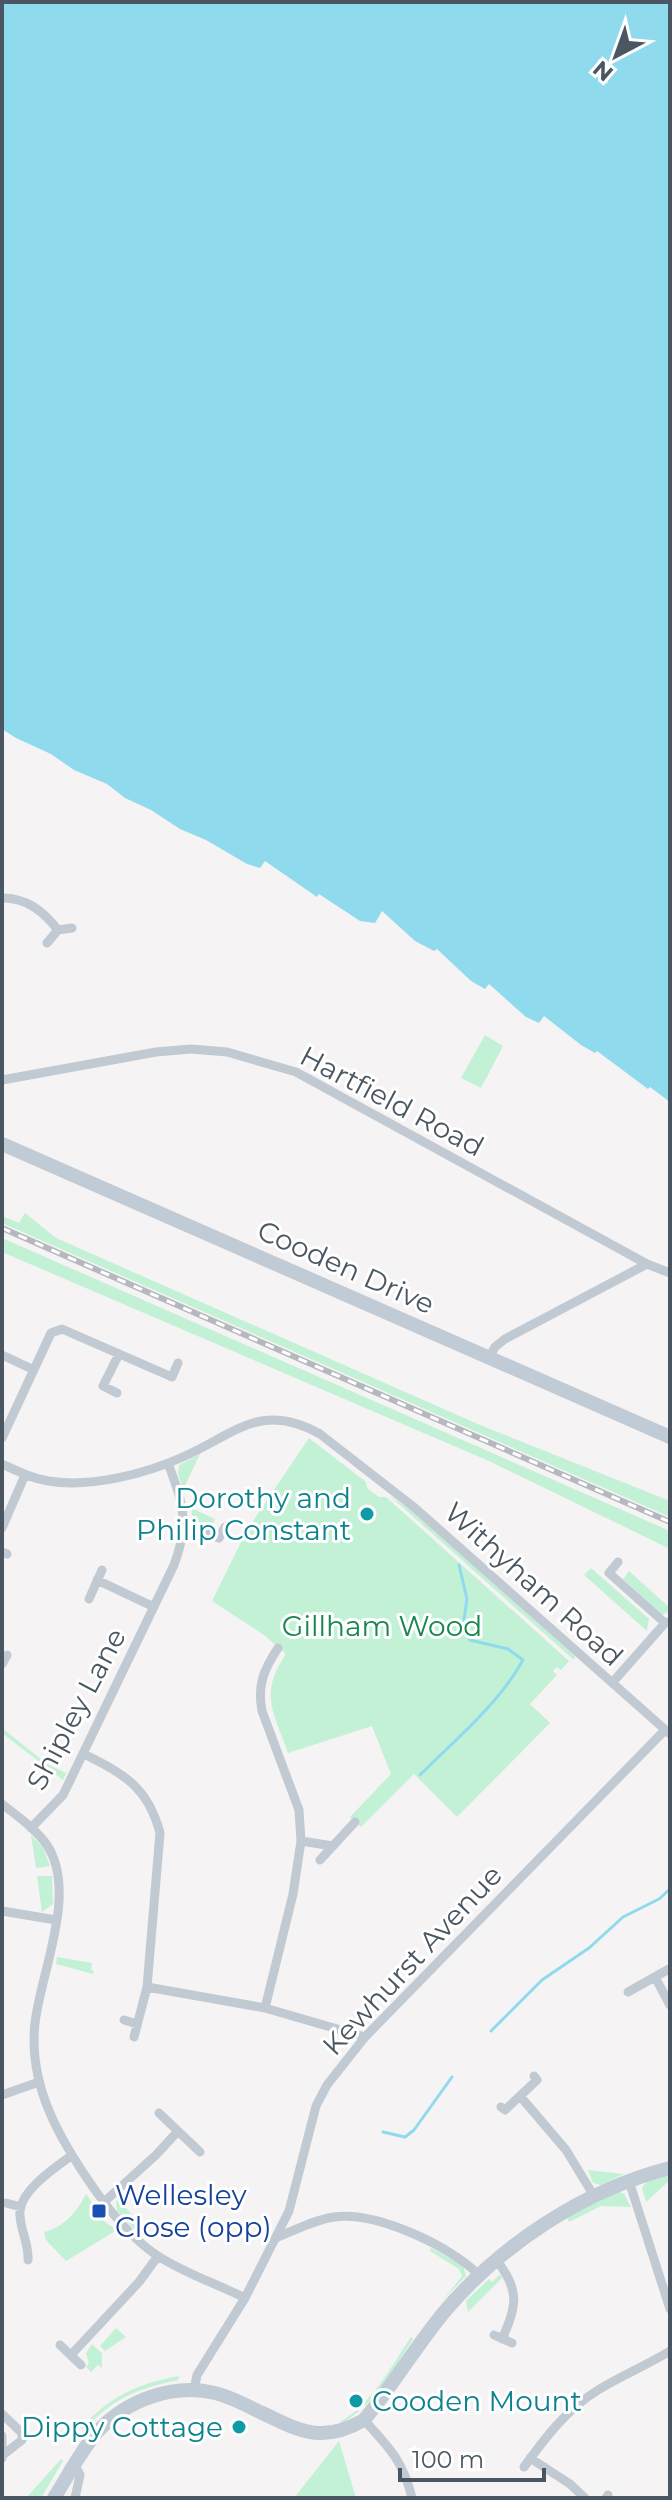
<svg xmlns="http://www.w3.org/2000/svg" width="672" height="2500" font-family="Montserrat,sans-serif">
  <style>
    .green { fill: #c3f1d5 }
    .water { fill: #90daee }
    .lines { fill: none; stroke-linecap: round; stroke-linejoin: round }
    .stream { stroke: #90daee; stroke-width: 3 }
    .street { stroke: #c1cad2; stroke-width: 9 }
    .secondary { stroke: #c1cbd6; stroke-width: 14 }
    .rail-casing { stroke: #b5b8bd; stroke-width: 6 }
    .rail { stroke: #fff; stroke-width: 3; stroke-dasharray: 9; stroke-linecap: butt }
    .culture-dot { fill: #0f9aa8; stroke: #fff; stroke-width: 3 }
    .transit-dot { fill: #1a4fb4; stroke: #fff; stroke-width: 3 }
    .labels { text-anchor: middle; dominant-baseline: central; stroke-width: 6; stroke-linejoin: round; paint-order: stroke }
    .street-label { font-size: 28px; fill: #4a5661; stroke: #fff }
    .culture-label { font-size: 28px; fill: #0d838f; stroke: #fff; text-anchor: end }
    .park-label { font-size: 28px; fill: #17864f; stroke: #fff }
    .transit-label { font-size: 28px; fill: #164399; stroke: #fff; text-anchor: start }
  </style>
  <rect width="100%" height="100%" fill="#f5f3f3"/>
  <path class="green" d="M485,1035l18,11 -22,42 -20,-10z
    M25,1213l31,25 424,187 190,76v16l-668,-294v-7l17,7z
    M2,1238l668,293v18l-181,-88 -487,-209z
    M309,1438l57,44 1,6 12,9h7l183,164 -8,9 -4,-3 -4,4 4,4 -27,29 20,19 -93,94 -43,-43 -53,53 -11,-10 41,-43 -19,-48 -84,27c-15,-42 -29,-59 -2,-99l-22,-19 -52,-34 35,-71z
    M200,1454l-17,36 -5,-16 1,-9z
    M389,1495l27,19 159,142 -1,4z
    M191,1508l24,11 -4,8 -13,-2 -5,-4z
    M591,1568l58,51 -2,12 -63,-56z
    M629,1571l41,37v3l-8,4 -39,-36z
    M2,1728l45,36 19,9 -3,7 -61,-47z
    M31,1835l12,12 7,19 -14,2z
    M37,1876h15l1,28 -11,8z
    M57,1957l35,6 -1,7 3,1 -1,3 -37,-10z
    M588,2170l36,4 -23,11 -8,-2z
    M670,2174v6l-24,22 -4,-14 5,-7z
    M619,2191l5,3 7,13 -30,-1 -32,16 -2,-5z
    M86,2194l20,29 11,7 -51,31 -20,-21 -2,-8c20,-5 32,-19 42,-38z
    M118,2199l24,27 -5,6 -20,-21 -1,-9z
    M431,2248l32,17 3,11 -23,24 19,-24 -3,-7 -29,-18z
    M499,2275l4,2 -35,35 -2,-11 23,-22 3,3z
    M116,2328l10,9 -21,14 -5,-5z
    M411,2337l2,2c-22,34 -36,63 -72,85l-1,-2c33,-19 50,-54 71,-85z
    M92,2344l10,9v15l-4,-3 -7,7 -5,-5 3,-4 -3,-10z
    M179,2376l-1,4c-41,9 -65,18 -94,50l-6,-5 5,1c28,-30 56,-43 96,-50z
    M339,2441l17,57h-62z
    M61,2459l2,2 -22,37h-15z"/>
  <path class="water" d="M2,2h668v1100l-20,-15 -2,2 -51,-38 -2,2 -14,-8 -37,-29 -5,7 -13,-6 -37,-33 -4,5 -14,-8 -34,-32 -3,2 -19,-10 -33,-30 -7,12 -15,-2 -41,-27 -2,3 -52,-36 -5,7 -13,-4 -41,-24 -26,-11 -29,-19 -26,-12 -18,-14 -33,-14 -23,-16 -35,-16 -14,-9z"/>
  <g class="lines">
    <path class="stream" d="M420,1775c36,-36 78,-70 103,-115l-15,-11 -38,-9 -7,-14 4,-27 -8,-34
      M491,2031l51,-51 47,-32 34,-31 36,-18 11,-10
      M383,2132l22,5 9,-7 38,-53"/>
    <path class="street" d="M2,898c25,0 41,13 56,32
      M47,943l11,-13 14,-2
      M2,1080l154,-28 35,-3 36,3 69,20 351,192 23,9
      M2,1355l30,14
      M489,1358l6,-11 10,-8 142,-75
      M117,1393l-14,-7 16,-32
      M2,1438l49,-105 11,-4 110,48 6,-14
      M2,1464c15,7 29,14 46,17 42,7 98,-7 137,-25 51,-23 77,-55 135,-22l95,74 255,226
      M185,1524l34,14 6,-11
      M2,1528l23,-53
      M2,1552l5,2
      M618,1562l-9,11 56,50
      M97,1580l57,27
      M89,1599l13,-29
      M2,1664l5,-9
      M612,1683l53,-60 4,-1
      M84,1754c40,20 64,33 76,79l-13,154 -13,50
      M2,1804c15,12 34,25 45,41 31,48 -6,126 -12,178 -7,63 25,117 60,167 17,24 38,50 63,66 26,17 59,28 87,42
      M31,1828l32,-33 111,-230c16,-42 9,-61 -6,-102
      M301,1841l32,5
      M320,1860l35,-38
      M2,1911l54,9
      M655,1977l15,28
      M147,1987l118,21 100,29
      M628,1992l41,-23
      M265,2008l28,-114 8,-53 -2,-31 -37,-99c-5,-26 2,-42 16,-63
      M124,2020l13,4
      M2,2095l37,-13
      M520,2096l46,54 28,46
      M501,2107l4,3 32,-30 -3,-4
      M159,2113l41,39
      M629,2181l41,128
      M104,2202l52,-47 22,-24
      M6,2203l15,4
      M276,2238c19,-8 38,-18 58,-21 42,-6 117,29 146,59
      M28,2260c1,-16 -7,-28 -8,-44 -3,-23 34,-48 51,-60
      M497,2261c23,29 20,46 5,78
      M494,2335l18,8
      M60,2345l21,20
      M71,2355l68,-73 19,-26
      M194,2390l3,-15 48,-77 44,-87 27,-105 11,-21 38,-48 300,-307
      M2,2414l20,19v7l-19,15
      M364,2420c25,27 39,41 48,78
      M2,2436v22
      M530,2458l40,26 15,14
      M75,2465l5,10 -5,23
      M524,2467c21,-29 42,-57 74,-77 23,-14 49,-25 72,-39
      M606,2498l2,-3"/>
    <path class="secondary" d="M2,1144l668,293
      M54,2498c14,-22 27,-48 44,-67 29,-31 75,-48 117,-38 16,4 31,12 45,19 18,8 38,20 58,21 17,1 32,-5 46,-13 29,-35 52,-74 81,-109 57,-67 139,-121 225,-143"/>
    <defs>
      <path id="rail" d="M2,1228l668,294"/>
    </defs>
    <use href="#rail" class="rail-casing"/>
    <use href="#rail" class="rail"/>
  </g>
  <g class="culture-dot">
    <circle cx="367" cy="1514" r="8"/>
    <circle cx="356" cy="2401" r="8"/>
    <circle cx="239" cy="2427" r="8"/>
  </g>
  <rect class="transit-dot" x="91" y="2203" width="16" height="16" rx="4"/>
  <g class="labels">
    <g class="street-label">
      <text transform="translate(392 1101) rotate(28)">Hartfield Road</text>
      <text transform="translate(346 1267) rotate(24)">Cooden Drive</text>
      <text transform="translate(534 1584) rotate(42)">Withyham Road</text>
      <text transform="translate(76 1709) rotate(-62)">Shipley Lane</text>
      <text transform="translate(412 1960) rotate(-47)">Kewhurst Avenue</text>
    </g>
    <g class="culture-label">
      <text x="351" y="1498">Dorothy and<tspan x="351" dy="32">Philip Constant</tspan></text>
      <text x="372" y="2401" text-anchor="start">Cooden Mount</text>
      <text x="223" y="2427">Dippy Cottage</text>
    </g>
    <g class="park-label">
      <text x="382" y="1626">Gillham Wood</text>
    </g>
    <g class="transit-label">
      <text x="115" y="2195">Wellesley<tspan x="115" dy="32">Close (opp)</tspan></text>
    </g>
  </g>
  <rect width="672" height="2500" fill="none" stroke="#4a5661" stroke-width="8"/>
  <g transform="translate(616 56) rotate(221)" stroke="#ffffff" stroke-width="6" paint-order="stroke">
  <path d="M0-6L14 30L0 20L-14 30Z" fill="#4a5661"/>
  <text y="-12" font-size="22" font-weight="bold" text-anchor="middle" fill="#4a5661">N</text>
  </g>
  <path d="M400 2468v12h144v-12" fill="none" stroke="#4a5661" stroke-width="4"/>
  <text x="412" y="2468" font-size="24" fill="#4a5661" stroke="#ffffff" stroke-width="6" paint-order="stroke">100 m</text>
</svg>
